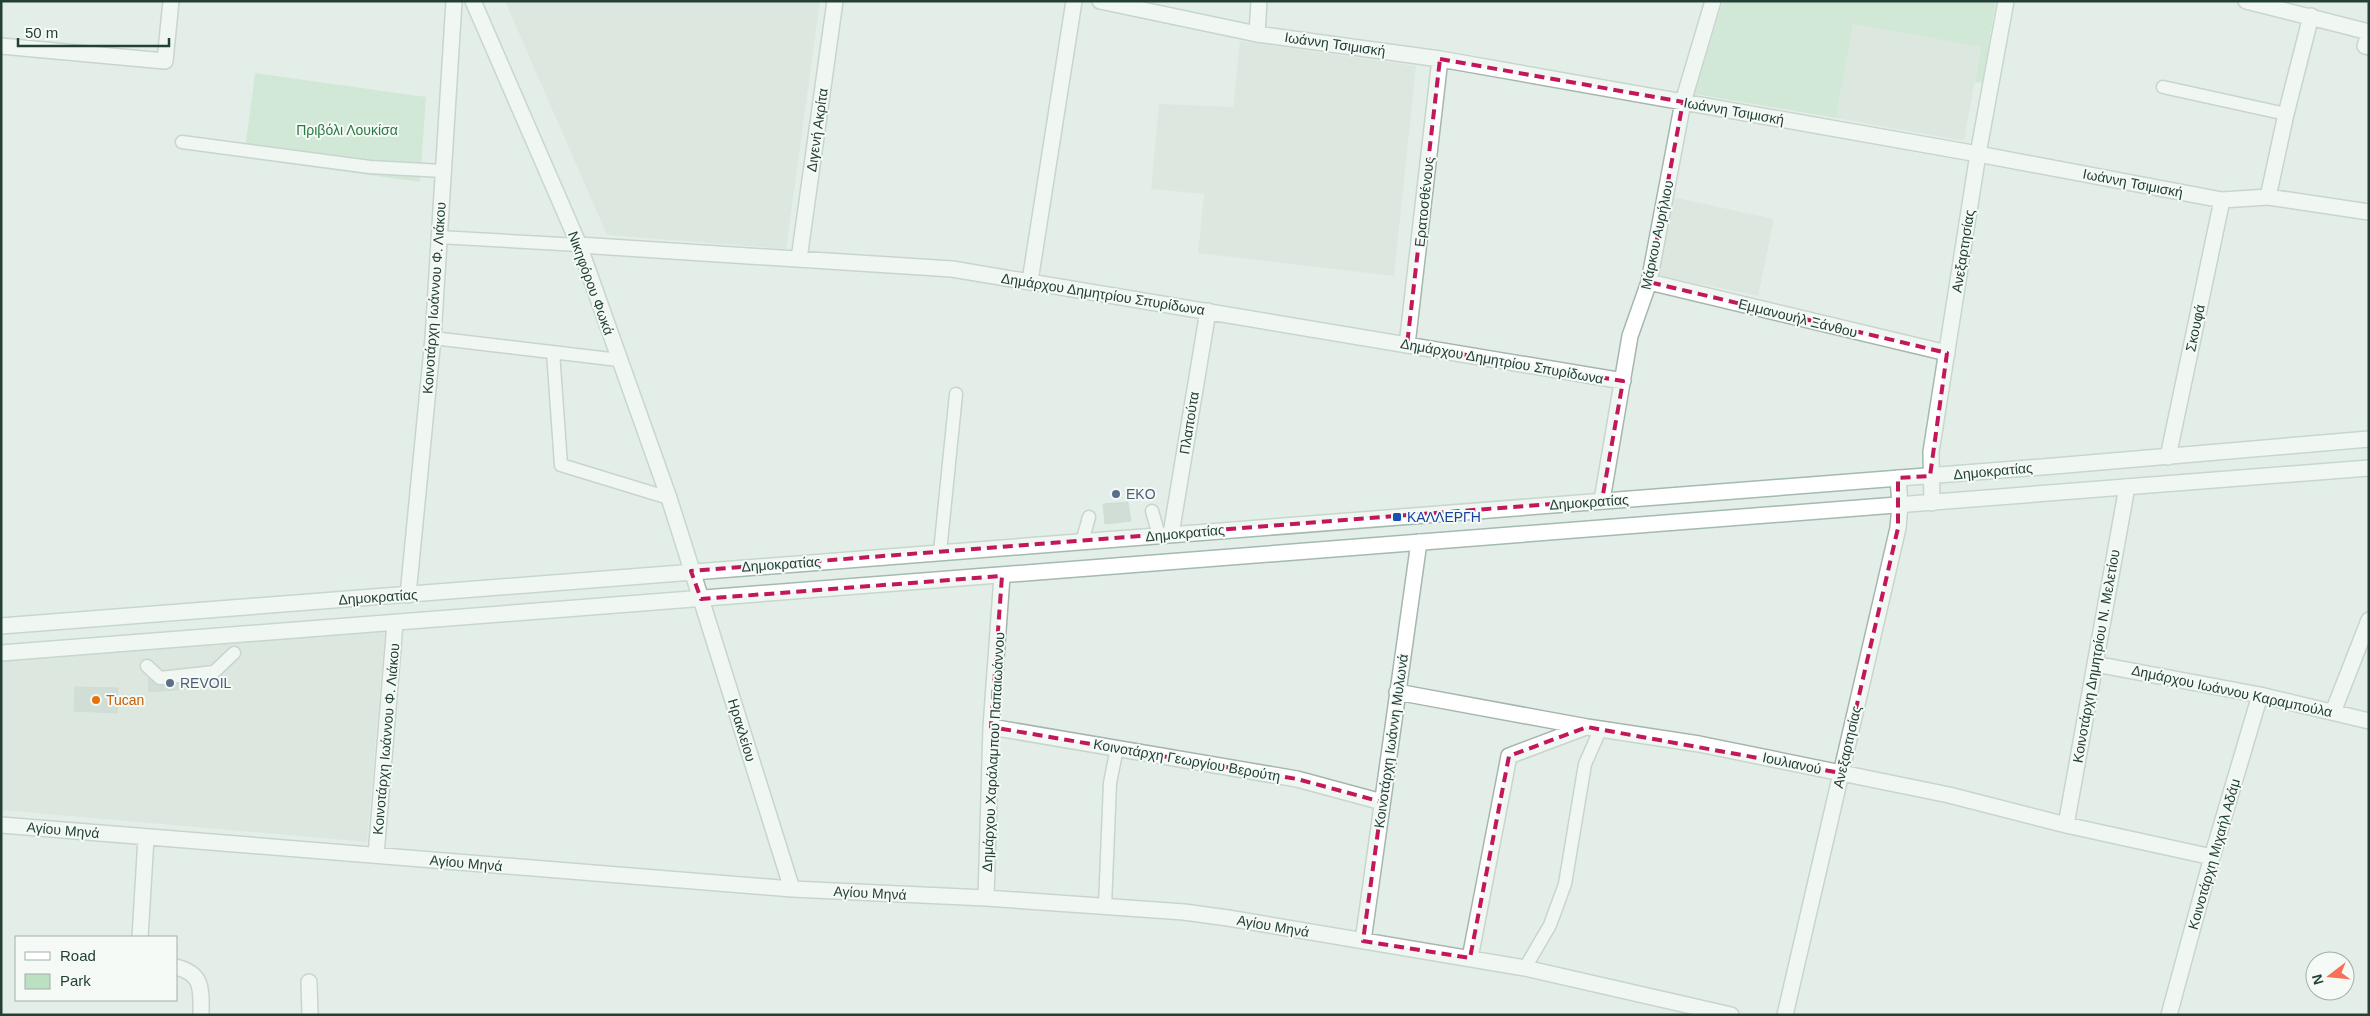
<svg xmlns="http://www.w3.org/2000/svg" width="2370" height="1016" font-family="Helvetica,sans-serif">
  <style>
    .built { fill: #d2ded7 }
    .green { fill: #bce0c2 }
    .building { fill: #b9c9c1; stroke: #b6c8bf }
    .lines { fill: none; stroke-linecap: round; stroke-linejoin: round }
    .lane-casing { stroke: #a6b6af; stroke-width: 15 }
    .street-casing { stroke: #a6b6af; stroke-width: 18 }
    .secondary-casing { stroke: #a2baaf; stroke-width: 18 }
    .lane { stroke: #fff; stroke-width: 12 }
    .street { stroke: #fff; stroke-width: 15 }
    .secondary { stroke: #fff; stroke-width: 15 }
    .marked { fill: none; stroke: #c2185b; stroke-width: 4; stroke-dasharray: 10 6; stroke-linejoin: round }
    .service-dot { fill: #5c6f8a; stroke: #f5faf7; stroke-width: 2 }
    .transit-dot { fill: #1a4fb4; stroke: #f5faf7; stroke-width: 2 }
    .food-dot { fill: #e8710a; stroke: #f5faf7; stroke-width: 2 }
    .labels { text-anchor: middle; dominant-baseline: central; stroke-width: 4; stroke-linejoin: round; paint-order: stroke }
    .street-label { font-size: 14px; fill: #224036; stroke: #f5faf7 }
    .park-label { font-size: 14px; fill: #2b7942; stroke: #f5faf7 }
    .service-label { font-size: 14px; fill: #4e5e75; stroke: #f5faf7; text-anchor: start }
    .transit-label { font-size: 14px; fill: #164399; stroke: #f5faf7; text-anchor: start }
    .food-label { font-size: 14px; fill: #c56008; stroke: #f5faf7; text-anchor: start }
  </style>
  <rect width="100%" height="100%" fill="#e4eee8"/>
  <path class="built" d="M505,1h315l-34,248 -179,-14z
    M1853,24l128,23 -17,94 -128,-23z
    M1240,41l176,25 -22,210 -196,-23 6,-59 -53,-5 8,-85 74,3z
    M1672,197l102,22 -16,77 -101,-21z
    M385,631l-18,211 -366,-32v-150z"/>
  <path class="green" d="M1723,1h273l-14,82 -7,-1 6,-35 -128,-23 -17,94 -142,-24z
    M255,73l171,24 -6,85 -176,-24z"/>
  <path class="building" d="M1128,502l3,19 -26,3 -2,-20z
    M148,678l10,8 28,-3 1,6 -38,3z
    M75,687l43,1 -1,25 -43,-2z"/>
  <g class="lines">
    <defs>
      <path id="lane" d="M2163,87l123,27
        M182,142l188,25 73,4
        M439,237l140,8
        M433,338l186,22
        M553,352l8,113 108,33
        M1152,511l7,24
        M1082,542l7,-25
        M940,552l16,-158
        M147,666l13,12 54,-6 20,-19
        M1105,906l5,-123 7,-35
        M1525,968l25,-43 15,-41 20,-120 16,-36"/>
      <path id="street" d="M1100,1l157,33 183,25 538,95 244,46 46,-3 101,15
        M2246,1l123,31
        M1257,34l2,-33
        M2369,34l-4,12 4,1
        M1,46l164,15 6,-60
        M2268,197l18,-83 25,-98
        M579,245l373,24 671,112
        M799,259l36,-258
        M1030,281l44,-280
        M1649,282l298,71
        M1407,345l33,-286
        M2168,457l54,-257
        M1602,500l28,-164 19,-54 34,-180 30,-101
        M1171,534l37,-223
        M408,595l25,-257 21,-337
        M701,599l91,290
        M2095,664l165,31 109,26
        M1397,692l190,35 112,17 250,51 117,30 146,32
        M2333,712l36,-92
        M991,727l306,52 85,23
        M1,825l791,64 194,9 198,14 44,6 297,50 206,47
        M2066,825l61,-338
        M376,855l19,-232
        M986,898l5,-171 11,-151
        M140,937l6,-99
        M1363,941l56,-399
        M1470,958l39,-202 77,-29
        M176,967c28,7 25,23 25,48
        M309,982l1,33
        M1785,1015l113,-487 2,-23 -2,-27
        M2169,1015l43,-158 48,-162"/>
      <path id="secondary" d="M473,1l106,244 90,253 32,101
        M1932,503l-1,-51 47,-298 28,-153
        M1,626l2053,-160 315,-27
        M1,653l2368,-185"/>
    </defs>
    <use href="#lane" class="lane-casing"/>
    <use href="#street" class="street-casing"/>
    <use href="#secondary" class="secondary-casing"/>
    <use href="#lane" class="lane"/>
    <use href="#street" class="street"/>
    <use href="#secondary" class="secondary"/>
  </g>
  <path d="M0 0H2370V1016H0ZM1440,59l243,43 -34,180 298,71 -17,123 -32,2v50l-57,245 -254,-46 -78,29 -39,202 -107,-17 19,-139 -85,-23 -306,-52 11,-151 -301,23 -10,-28 911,-71 21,-119 -216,-36z" fill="#e4eee8" fill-opacity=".55" fill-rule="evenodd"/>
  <path class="marked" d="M1440,59l243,43 -34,180 298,71 -17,123 -32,2v50l-57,245 -254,-46 -78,29 -39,202 -107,-17 19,-139 -85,-23 -306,-52 11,-151 -301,23 -10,-28 911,-71 21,-119 -216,-36z"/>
  <g class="service-dot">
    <circle cx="1116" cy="494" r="5"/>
    <circle cx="170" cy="683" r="5"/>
  </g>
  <rect class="transit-dot" x="1392" y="512" width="10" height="10" rx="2.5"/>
  <circle class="food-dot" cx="96" cy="700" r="5"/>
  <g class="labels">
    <g class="street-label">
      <text transform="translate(1335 44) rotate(8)">Ιωάννη Τσιμισκή</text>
      <text transform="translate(1734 111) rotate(10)">Ιωάννη Τσιμισκή</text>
      <text transform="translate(817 130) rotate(-82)">Διγενή Ακρίτα</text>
      <text transform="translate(2133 183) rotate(11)">Ιωάννη Τσιμισκή</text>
      <text transform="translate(1424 202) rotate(-84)">Ερατοσθένους</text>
      <text transform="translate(1657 235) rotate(-78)">Μάρκου Αυρήλιου</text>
      <text transform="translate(1963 251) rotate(-81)">Ανεξαρτησίας</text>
      <text transform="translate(591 283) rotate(70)">Νικηφόρου Φωκά</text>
      <text transform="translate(1103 294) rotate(9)">Δημάρχου Δημητρίου Σπυρίδωνα</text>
      <text transform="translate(434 298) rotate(-86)">Κοινοτάρχη Ιωάννου Φ. Λιάκου</text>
      <text transform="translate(1798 318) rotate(14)">Εμμανουήλ Ξάνθου</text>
      <text transform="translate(2195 328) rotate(-78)">Σκουφά</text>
      <text transform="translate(1502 361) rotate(10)">Δημάρχου Δημητρίου Σπυρίδωνα</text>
      <text transform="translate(1189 423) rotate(-81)">Πλαπούτα</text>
      <text transform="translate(1993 471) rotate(-5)">Δημοκρατίας</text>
      <text transform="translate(1589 502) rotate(-4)">Δημοκρατίας</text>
      <text transform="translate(1185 533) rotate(-5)">Δημοκρατίας</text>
      <text transform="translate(781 564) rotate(-4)">Δημοκρατίας</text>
      <text transform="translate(378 597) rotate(-4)">Δημοκρατίας</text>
      <text transform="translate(2096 656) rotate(-80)">Κοινοτάρχη Δημητρίου Ν. Μελετίου</text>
      <text transform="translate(2232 691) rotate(12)">Δημάρχου Ιωάννου Καραμπούλα</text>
      <text transform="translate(742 730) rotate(73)">Ηρακλείου</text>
      <text transform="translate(386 739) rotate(-85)">Κοινοτάρχη Ιωάννου Φ. Λιάκου</text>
      <text transform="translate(1391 741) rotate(-82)">Κοινοτάρχη Ιωάννη Μυλωνά</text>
      <text transform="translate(1847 747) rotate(-77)">Ανεξαρτησίας</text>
      <text transform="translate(993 752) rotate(-87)">Δημάρχου Χαράλαμπου Παπαιωάννου</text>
      <text transform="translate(1187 760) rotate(10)">Κοινοτάρχη Γεωργίου Βερούτη</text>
      <text transform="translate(1792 763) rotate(12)">Ιουλιανού</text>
      <text transform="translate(63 830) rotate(5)">Αγίου Μηνά</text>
      <text transform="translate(2214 854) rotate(-74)">Κοινοτάρχη Μιχαήλ Αδάμ</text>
      <text transform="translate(466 863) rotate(5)">Αγίου Μηνά</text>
      <text transform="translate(870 893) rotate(3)">Αγίου Μηνά</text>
      <text transform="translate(1273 926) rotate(10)">Αγίου Μηνά</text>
    </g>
    <g class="park-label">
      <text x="347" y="130">Πριβόλι Λουκίσα</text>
    </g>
    <g class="service-label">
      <text x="1126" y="494">EKO</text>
      <text x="180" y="683">REVOIL</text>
    </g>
    <g class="transit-label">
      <text x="1407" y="517">ΚΑΛΛΕΡΓΗ</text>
    </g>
    <g class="food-label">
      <text x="106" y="700">Tucan</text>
    </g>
  </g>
  <rect width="2370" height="1016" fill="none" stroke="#224036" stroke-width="5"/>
  <rect x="15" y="936" width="162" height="65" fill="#f5faf7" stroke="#a1b0aa"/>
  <rect x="25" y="952" width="25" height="8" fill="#ffffff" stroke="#a1b0aa"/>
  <text x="60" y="961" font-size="15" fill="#224036">Road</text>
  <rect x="25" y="974" width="25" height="15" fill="#bce0c2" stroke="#a1b0aa"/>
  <text x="60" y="986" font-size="15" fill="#224036">Park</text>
  <g transform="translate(2330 976) rotate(254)"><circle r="24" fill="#f5faf7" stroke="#a1b0aa"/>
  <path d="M0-4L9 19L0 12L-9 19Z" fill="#f77159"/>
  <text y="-8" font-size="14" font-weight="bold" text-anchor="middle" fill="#224036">N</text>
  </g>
  <path d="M18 38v8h151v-8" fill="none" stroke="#224036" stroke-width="2.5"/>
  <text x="25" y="38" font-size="15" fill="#224036" stroke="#f5faf7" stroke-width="4" paint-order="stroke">50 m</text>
</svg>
